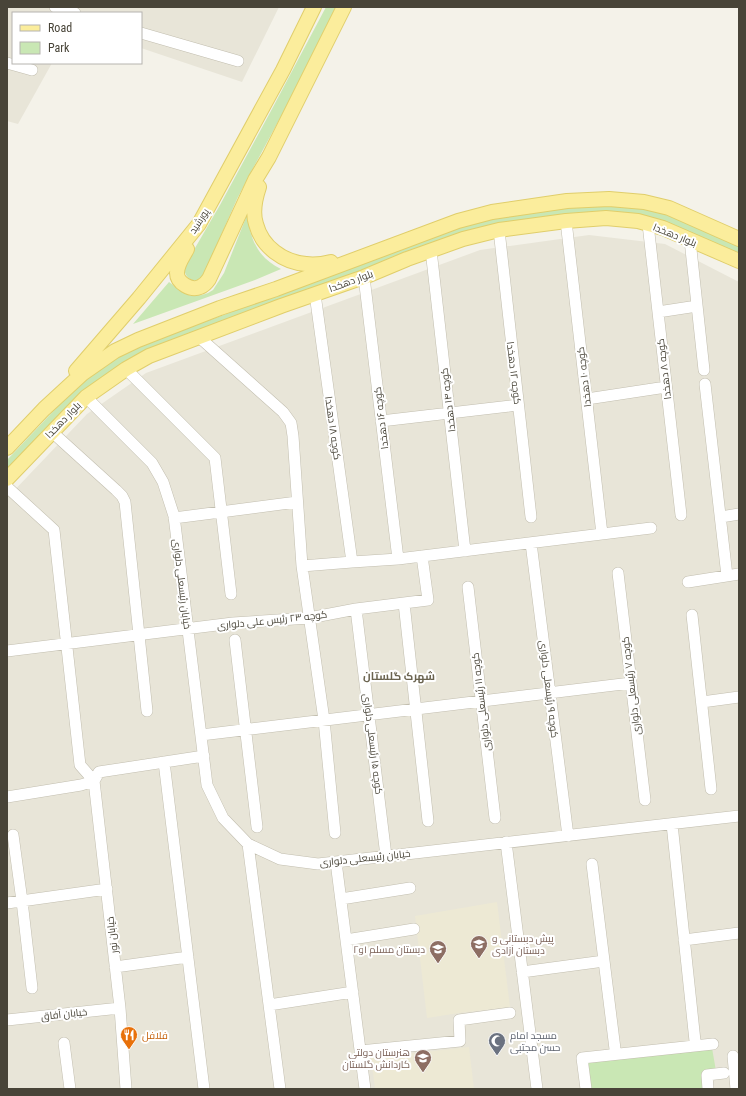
<svg xmlns="http://www.w3.org/2000/svg" width="746" height="1096" font-family="'Roboto Condensed',Cairo,sans-serif">
  <style>
    .residential { fill: #e8e5d8 }
    .education { fill: #ede9d4 }
    .green { fill: #c9e7b4 }
    .lines { fill: none; stroke-linecap: round; stroke-linejoin: round }
    .minor-casing { stroke: #c2beaf; stroke-width: 12 }
    .major-casing { stroke: #e0ce6b; stroke-width: 16 }
    .minor { stroke: #fff; stroke-width: 11 }
    .major { stroke: #fbed9c; stroke-width: 14 }
    .labels { text-anchor: middle; dominant-baseline: central; stroke-width: 4; stroke-linejoin: round; paint-order: stroke }
    .street-label { font-size: 10px; fill: #484438; stroke: #fff }
    .education-label { font-size: 10px; fill: #785e54; stroke: #fff; text-anchor: end }
    .food-label { font-size: 10px; fill: #c56008; stroke: #fff; text-anchor: start }
    .worship-label { font-size: 10px; fill: #5b616d; stroke: #fff; text-anchor: start }
    .neighbourhood-label { font-size: 11px; font-weight: bold; fill: #6a634f; stroke: #fff }
  </style>
  <rect width="100%" height="100%" fill="#f4f2e9"/>
  <path class="residential" d="M7,7h272l-37,75 -101,-34v-35h-128v50h39l-34,61 -11,-3z
    M589,235l76,9 74,38v807h-732v-591l80,-84 59,-41 334,-123z"/>
  <path class="education" d="M497,902l13,105 -51,6 -32,5 -12,-102z
    M469,1047l5,42h-99l-4,-31z"/>
  <path class="green" d="M326,7h13l-31,59 -57,106 -14,27 -35,80c-11,4 -17,-1 -18,-12l36,-62 52,-96z
    M603,205l35,3 14,2 13,4 15,5 59,26v10l-55,-24 -143,-12 -418,144 -25,17 -15,13 -76,78v-11l56,-59 22,-22 28,-19 32,-16 334,-123 54,-9z
    M247,215c4,25 10,42 34,54l-26,11 -122,44 36,-42 12,9 10,5 11,-1 6,-2 5,-3 11,-17z
    M712,1048l4,23 -13,18h-113l-3,-26z"/>
  <g class="lines">
    <defs>
      <path id="minor" d="M55,7l20,6
        M141,33l97,28
        M7,63l25,7
        M566,221l36,313
        M648,224l33,291
        M499,230c10,96 22,191 32,287
        M690,240l14,130
        M431,250l34,301
        M364,277l34,282
        M315,294l37,268
        M658,312l39,-6
        M199,337l84,75 8,11 2,13 9,130 22,154 11,113
        M126,369l89,89 16,136
        M705,384l22,192
        M86,397l66,66 11,19 11,34 33,269 16,33 25,26 32,15 38,5 421,-48
        M587,399l79,-12
        M381,421l137,-16
        M52,432l64,58 6,6 3,6 22,209
        M7,487l47,43 26,235 14,16
        M721,517l18,-3
        M174,518l123,-16
        M531,543l37,293
        M302,566l50,-4 46,-3 253,-31
        M618,573l27,227
        M688,582l51,-8
        M468,587l27,231
        M404,603l24,218
        M356,609l30,247
        M692,615l19,174
        M235,640l22,187
        M7,651l226,-28 76,-5 47,-9 72,-9 -6,-44
        M702,702l37,-5
        M201,735l430,-52
        M164,762l40,327
        M94,781l26,227 6,81
        M94,781l5,-9 105,-16
        M7,797l74,-12 13,-4
        M672,824l23,217
        M13,835l9,66 10,87
        M506,842l31,247
        M248,844l32,245
        M336,862l29,227
        M592,864l23,185
        M341,899l69,-11
        M7,903l100,-14
        M346,940l68,-11
        M684,940l55,-7
        M115,967l73,-10
        M522,972l82,-11
        M269,1005l84,-13
        M7,1020l113,-12
        M64,1043l6,46
        M360,1051l100,-10 -1,-21 51,-7
        M733,1056l3,33
        M586,1089l-4,-31 131,-14
        M708,1089l-1,-14 17,-2"/>
      <path id="major" d="M259,187c-4,12 -7,25 -3,37 6,23 27,38 50,40 8,1 17,0 25,-2
        M187,249c-4,8 -10,15 -10,24 0,10 14,18 23,14 5,-2 7,-5 9,-8l46,-99 14,-23 75,-150
        M76,371l63,-73 60,-74 84,-154 31,-63
        M7,448l37,-39 38,-35 33,-23 23,-11 82,-32 56,-19 182,-68 34,-9 75,-11 42,-2 35,3 25,6 70,31
        M7,479l79,-82 40,-28 23,-13 132,-50 83,-29 43,-18 56,-20 36,-9 67,-9 40,-3 32,3 25,7 76,33"/>
    </defs>
    <use href="#minor" class="minor-casing"/>
    <use href="#major" class="major-casing"/>
    <use href="#minor" class="minor"/>
    <use href="#major" class="major"/>
  </g>
  <defs>
    <symbol id="school-pin" viewBox="-11 -11 22 30"><path d="M0 17L-7.5 6A9.5 9.5 0 1 1 7.5 6Z" fill="#8d6e63" stroke="#fff"/><path d="M0-5L7-2L0 1L-7-2ZM-4 1L0 2.5L4 1V4Q0 6-4 4Z" fill="#fff"/></symbol>
    <symbol id="restaurant-pin" viewBox="-11 -11 22 30"><path d="M0 17L-7.5 6A9.5 9.5 0 1 1 7.5 6Z" fill="#e8710a" stroke="#fff"/><path d="M-5-6h1v4h1v-4h1v4h1v-4h1v5L-1.5 .5V6h-2V.5L-5-1ZM5-6V6H3V1.5H1.5Q1.5-4 5-6Z" fill="#fff"/></symbol>
    <symbol id="mosque-pin" viewBox="-11 -11 22 30"><path d="M0 17L-7.5 6A9.5 9.5 0 1 1 7.5 6Z" fill="#6b7280" stroke="#fff"/><path d="M3.5-4.9A6 6 0 1 0 3.5 4.9A5 5 0 1 1 3.5-4.9Z" fill="#fff"/></symbol>
  </defs>
  <g fill-rule="evenodd">
    <use href="#school-pin" x="469" y="934" width="20" height="27"/>
    <use href="#school-pin" x="428" y="939" width="20" height="27"/>
    <use href="#restaurant-pin" x="119" y="1025" width="20" height="27"/>
    <use href="#mosque-pin" x="487" y="1031" width="20" height="27"/>
    <use href="#school-pin" x="413" y="1048" width="20" height="27"/>
  </g>
  <g class="labels">
    <g class="street-label">
      <text transform="translate(199 221) rotate(-57)">پورشید</text>
      <text transform="translate(675 235) rotate(22)">بلوار دهخدا</text>
      <text transform="translate(351 281) rotate(-20)">بلوار دهخدا</text>
      <text transform="translate(664 369) rotate(-97)">کوچه ۸ دهخدا</text>
      <text transform="translate(514 373) rotate(83)">کوچه ۱۲ دهخدا</text>
      <text transform="translate(584 377) rotate(-97)">کوچه ۱۰ دهخدا</text>
      <text transform="translate(448 400) rotate(-97)">کوچه ۱۴ دهخدا</text>
      <text transform="translate(381 418) rotate(-97)">کوچه ۱۶ دهخدا</text>
      <text transform="translate(63 420) rotate(-46)">بلوار دهخدا</text>
      <text transform="translate(333 428) rotate(82)">کوچه ۱۸ دهخدا</text>
      <text transform="translate(182 584) rotate(83)">خیابان رئیسعلی دلواری</text>
      <text transform="translate(272 620) rotate(-6)">کوچه ۲۳ رئیس علی دلواری</text>
      <text transform="translate(631 686) rotate(-97)">کوچه ۷ رئیسعلی دلواری</text>
      <text transform="translate(549 689) rotate(83)">کوچه ۹ رئیسعلی دلواری</text>
      <text transform="translate(481 702) rotate(-97)">کوچه ۱۱ رئیسعلی دلواری</text>
      <text transform="translate(373 744) rotate(83)">کوچه ۱۵ رئیسعلی دلواری</text>
      <text transform="translate(365 858) rotate(-6)">خیابان رئیسعلی دلواری</text>
      <text transform="translate(112 935) rotate(-97)">خیابان نور</text>
      <text transform="translate(64 1014) rotate(-6)">خیابان آفاق</text>
    </g>
    <g class="education-label">
      <text x="492" y="938" text-anchor="start">پیش دبستانی و<tspan x="492" dy="12">دبستان آزادی</tspan></text>
      <text x="425" y="949">دبستان مسلم ۱و۲</text>
      <text x="410" y="1052">هنرستان دولتی<tspan x="410" dy="12">کاردانش گلستان</tspan></text>
    </g>
    <g class="food-label">
      <text x="142" y="1035">فلافل</text>
    </g>
    <g class="worship-label">
      <text x="510" y="1035">مسجد امام<tspan x="510" dy="12">حسن مجتبی</tspan></text>
    </g>
    <g class="neighbourhood-label">
      <text x="399" y="676">شهرک گلستان</text>
    </g>
  </g>
  <rect width="746" height="1096" fill="none" stroke="#484438" stroke-width="16"/>
  <rect x="12" y="12" width="130" height="52" fill="#ffffff" stroke="#b6b4af"/>
  <rect x="20" y="25" width="20" height="6" fill="#fbed9c" stroke="#b6b4af"/>
  <text x="48" y="32" font-size="12" fill="#484438">Road</text>
  <rect x="20" y="42" width="20" height="12" fill="#c9e7b4" stroke="#b6b4af"/>
  <text x="48" y="52" font-size="12" fill="#484438">Park</text>
</svg>
